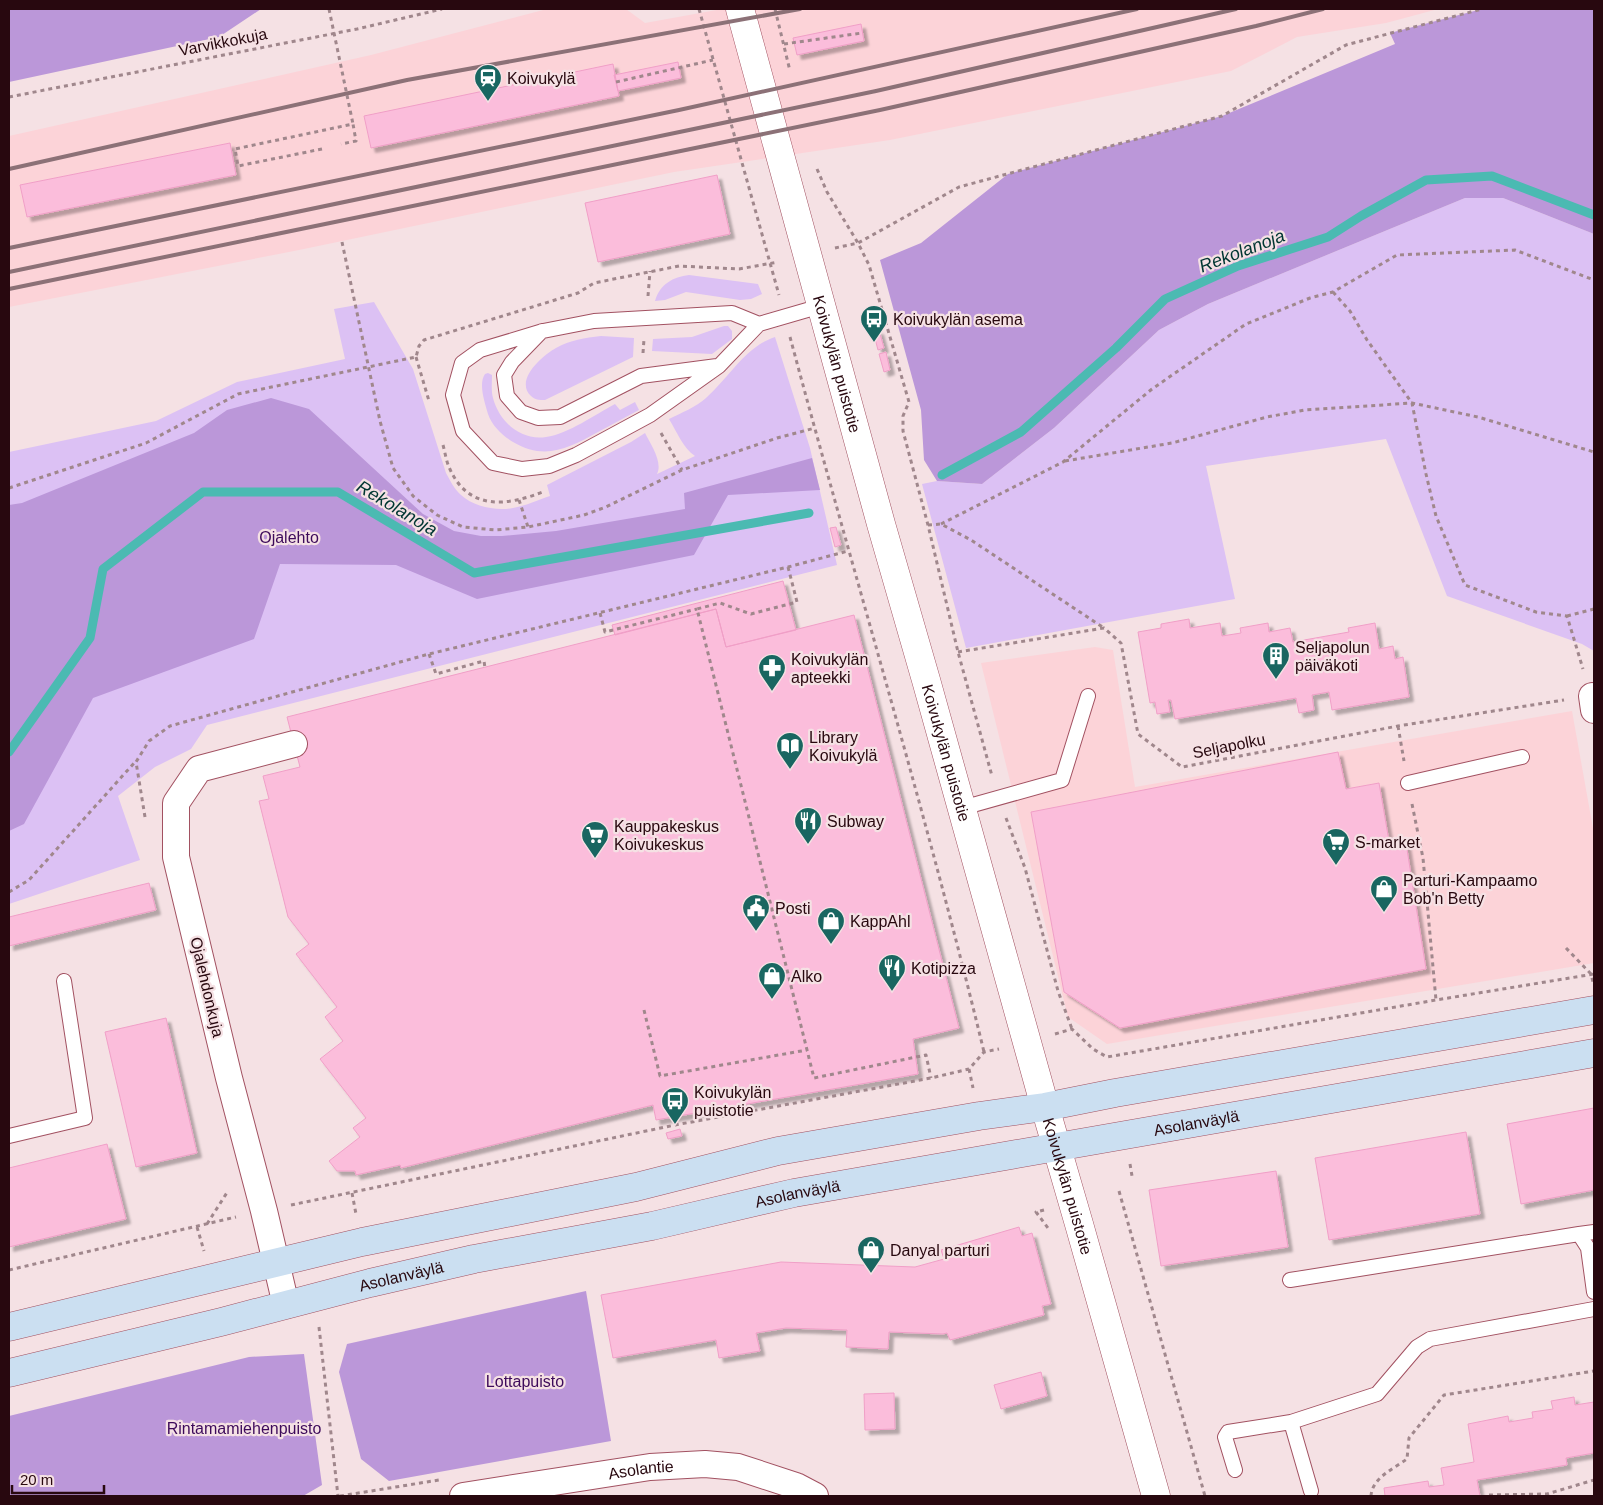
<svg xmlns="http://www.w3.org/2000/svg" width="1603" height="1505" font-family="Arial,sans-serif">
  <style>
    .built { fill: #fcd3d8 }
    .green { fill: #dcc1f4 }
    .forest { fill: #bb97d9 }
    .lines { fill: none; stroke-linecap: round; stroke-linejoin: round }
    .stream { stroke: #4bbab2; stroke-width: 9 }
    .building { fill: #fbbddb; stroke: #f09fc7; filter: url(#shadow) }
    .service-casing { stroke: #a25161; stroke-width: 16 }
    .minor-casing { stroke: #a25161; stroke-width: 28 }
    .tertiary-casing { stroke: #a25161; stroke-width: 29 }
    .secondary-casing { stroke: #a25161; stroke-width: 29 }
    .path { stroke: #a0878c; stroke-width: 3; stroke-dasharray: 4 4; stroke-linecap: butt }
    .service { stroke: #fff; stroke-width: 14 }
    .minor { stroke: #fff; stroke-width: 26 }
    .tertiary { stroke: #fff; stroke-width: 28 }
    .secondary { stroke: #cbdff1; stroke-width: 28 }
    .rail { stroke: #8c7177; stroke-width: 4 }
    .path-bridge { stroke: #a0878c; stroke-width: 3; stroke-dasharray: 4 4; stroke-linecap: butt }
    .labels { text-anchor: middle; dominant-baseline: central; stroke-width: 4.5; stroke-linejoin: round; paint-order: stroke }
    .street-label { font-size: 16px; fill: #28080f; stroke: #f5e1e4 }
    .poi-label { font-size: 16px; fill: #28080f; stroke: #f5e1e4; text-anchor: start }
    .park-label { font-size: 16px; fill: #3d0a5a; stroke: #f5e1e4 }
    .water-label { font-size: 18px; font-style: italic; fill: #003632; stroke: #f5e1e4 }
  </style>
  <defs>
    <filter id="shadow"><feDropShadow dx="4.5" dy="4.5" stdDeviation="1" flood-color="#0004"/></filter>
  </defs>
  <rect width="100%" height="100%" fill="#f5e1e4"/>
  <path class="built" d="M547,9h79l19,14 77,-14h716l-52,14 -89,14 -66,34 -341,69 -216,32 -375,78 -290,57v-171l362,-81z
    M1095,647l18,3 22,137 437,-76 22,123v129l-487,81 -39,-27 -87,-354z"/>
  <path class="green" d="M1465,198h38l91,36v417l-12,-7 -135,-48 -61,-157 -180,27 29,133 -269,49 -44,-164 15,-3 45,3 72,-56 105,-98 49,-26z
    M689,275l69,9 4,10 -11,5 -11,1 -54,-8 -21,8 -10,1c5,-17 18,-24 34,-26z
    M374,302l39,67 33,104c4,7 8,16 15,22 13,12 35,16 52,13 12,-2 25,-8 37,-12l-3,-11 84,-43 14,-9c6,12 18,29 12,41l38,-18c-12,-8 -18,-24 -26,-37 12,-6 27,-12 37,-21 23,-20 39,-51 69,-61l35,111 27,117 -630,160 -16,24 -36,18 -37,29 22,64 -131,44v-452l147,-31 81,-39 108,-23 -11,-50z
    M724,326h4l4,5v8l-20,15 -60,-3 1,-12 39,-2z
    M601,336l33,2 -1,19 -88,43c-6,0 -10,0 -14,-4 -17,-16 12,-41 25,-48 14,-8 29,-10 45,-12z
    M488,373l4,2c0,7 -1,16 1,23 6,23 27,43 53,39 22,-3 50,-23 69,-33l5,6 15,-8 4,8c-14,7 -27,15 -41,22 -29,16 -53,29 -85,10 -10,-6 -21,-16 -25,-28 -3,-11 -10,-30 -3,-40z"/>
  <path class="forest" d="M9,9h252l-42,28 -210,45z
    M1482,9h112v225l-91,-36h-38l-257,106 -49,26 -105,98 -72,56 -45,-3 -13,-21 -3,-50 -41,-150 41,-17 87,-69 214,-58 173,-72 -5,-11z
    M271,398l38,11 114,105 31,17 27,5h21l54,-5 129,-22 -1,-16 128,-35 8,32 -92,5 -34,60 -217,44 -81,-34 -116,-1 -26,75 -161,59 -69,126 -15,7v-326l13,-2 172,-70 33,-23z
    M586,1291l25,150 -222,40 -28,-22 -22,-87 8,-28z
    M304,1354l18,131 -19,11h-294v-80l240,-59z"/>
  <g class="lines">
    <path class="stream" d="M942,475l79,-43 95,-84 49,-49 73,-33 90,-29 33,-21 65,-36 66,-4 102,39
      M9,752l81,-114 13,-69 100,-77h135l136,81 335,-60"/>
  </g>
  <path class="building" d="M861,24l3,17 -67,14 -4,-17z
    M678,62l3,16 -63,13 -4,-16z
    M613,64l6,32 -248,52 -7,-32z
    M230,143l6,32 -209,42 -7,-32z
    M717,175l13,59 -132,28 -13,-59z
    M879,330l5,18 -6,2 -5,-19z
    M886,352l4,18 -6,2 -5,-18z
    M836,527l5,18 -6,2 -5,-19z
    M783,581l13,49 -70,17 -10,-38 -101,26 -3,-10z
    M716,609l10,38 128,-32 105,413 -46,11 5,35 -262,46 -3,-15 -252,63 -1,-3 -44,10 -1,-4h-18l-8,-10 31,-24 -7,-9 13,-10 -46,-59 23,-18 -18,-24 12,-10 -41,-53 13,-10 -21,-27 -29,-116 10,-2 -6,-23 37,-9 -13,-50z
    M1189,619l1,9 30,-5 2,13 19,-3 -1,-5 28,-5 1,9 21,-4 3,14 56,-10 -1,-4 27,-5 4,26 14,-3 2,13 8,-2 6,40 -77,13 -3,-18 -17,3 2,15 -15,3 -3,-15 -121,21 -4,-19h-3l2,12 -13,2 -2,-12 -5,1 -12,-71 23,-4v-4z
    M1338,752l8,37 33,-6 11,64 16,-4 20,126 -306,59 -56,-36 -33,-180z
    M149,883l7,27 -147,36v-29z
    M166,1018l31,135 -61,14 -31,-135z
    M1594,1108v82l-73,14 -14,-80z
    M680,1129l2,7 -14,3 -2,-6z
    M1466,1132l14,82 -151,26 -14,-82z
    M107,1144l19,75 -117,28v-79z
    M1276,1171l12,76 -127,19 -12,-76z
    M1019,1227l3,9 10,-3 19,71 -9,2 2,9 -94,25 -3,-7 -4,1 -54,-2 -1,17 -42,-2 1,-17 -61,-2 -30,5 4,18 -41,7 -3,-18 -103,18 -12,-63 180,-33 134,5 29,-8 -3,-9z
    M1041,1372l6,24 -46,13 -7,-24z
    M894,1393l1,36 -30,1 -1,-36z
    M1574,1397l1,8 19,-3v51l-28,5 1,7 -90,15 3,16h-95l-1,-8 44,-7 1,6 15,-2 -3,-17 33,-6 -6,-38 40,-8 1,6 24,-4 -1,-6 21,-3 -2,-8z"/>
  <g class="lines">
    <defs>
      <path id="service" d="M759,324l-27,-11 -138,8 -51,10 -63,19 -18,13 -9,32 10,36 30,32 29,6 27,-3 27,-11 74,-40 69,-49 40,-42 62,-18
        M542,331l-30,31 -8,13 3,21 14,16 17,6 22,-1 81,-41 76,-10
        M1408,783l114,-26
        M962,808l100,-28 26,-84
        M9,1136l76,-18 -21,-137
        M1579,1234l15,-2
        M1290,1280l289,-46 9,14 6,44
        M1291,1422l20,69
        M1235,1470l-10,-33 3,-5 63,-10 86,-28 40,-47 13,-8 164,-30"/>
      <g id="minor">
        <path d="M1592,696l2,14"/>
        <path d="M286,1305l-22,-94 -35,-133 -53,-221v-54l23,-34 95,-25"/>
        <path id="s1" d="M463,1496l187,-29 55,-3 33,3 58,19 19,10"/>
      </g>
      <g id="tertiary">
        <path id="s2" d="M740,9l141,515 45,156 119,427 34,117 77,272"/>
      </g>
      <g id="secondary">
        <path d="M9,1327l353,-85 274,-55 142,-36 201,-35 66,-9 70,-14 479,-83"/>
        <path id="s3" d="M9,1373l212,-51 149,-39 104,-24 178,-33 142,-33 800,-140"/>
      </g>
    </defs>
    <use href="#service" class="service-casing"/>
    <use href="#minor" class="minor-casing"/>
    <use href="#tertiary" class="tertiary-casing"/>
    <use href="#secondary" class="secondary-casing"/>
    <path class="path" d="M699,9l80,286
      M775,9l15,62
      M784,44l78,-11
      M616,82l97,-22
      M9,97l348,-68 85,-20
      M322,149l-84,17 -3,-17 118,-25 3,17 -15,3
      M817,169l10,23 31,51 11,22 40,137 -6,14v15l25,94 30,127 34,124
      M342,242l38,179 13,47 20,28 24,19 26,12 32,3 33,-3 56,-12 22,-8 76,-37 95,-32 38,-10
      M835,248l23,-5 101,-56 263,-71 124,-71 136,-36
      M1333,292l17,19 17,29 45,63 14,71 10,42 29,69 71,27 31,4 16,53
      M648,296l2,-25
      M790,337c64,239 136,475 194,715
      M643,353l1,-14
      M416,357l13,44
      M661,433l21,37
      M443,445c2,7 3,15 6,22 19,45 59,39 96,24
      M1065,461l107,-18 95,-26 38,-7 107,-7 66,14 116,35
      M9,488l137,-45 92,-49 178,-37 3,-11 5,-6 154,-47 16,-10 85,-17 60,3 39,-7
      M519,500l9,27
      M941,524l122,-62 89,-73 94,-65 64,-26 23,-6 64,-37 118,-5 79,30
      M928,525l13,-1 30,16 133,88
      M788,567l9,35 -46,12 -31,-11 -23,6 117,469 112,-23 5,23
      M600,613l5,19 92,-23
      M1567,616l27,-7
      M958,652l146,-24 17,15 17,91 44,33 216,-41 166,-26
      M429,654l7,20 48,-13 1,7
      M1398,726l6,35
      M1412,804l11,54 13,142
      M145,817l-9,-55 13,-21 21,-15 259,-72 359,-87 60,-16
      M1006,818l19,50 33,123 14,38
      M9,892l20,-12 106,-118
      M1566,948l25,26 2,8
      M644,1010l16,66 147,-26
      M1055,1034l17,-5 21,20 14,8 329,-57 158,-26
      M969,1069l4,19
      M1130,1164l2,12
      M1119,1191l86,305
      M352,1193l4,21
      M291,1205l384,-80 256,-47 38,-9 15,-17 15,-3
      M1044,1210l-8,2 12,16
      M207,1224l21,-33
      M197,1227l7,24
      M9,1270l227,-53
      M319,1327l19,169
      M1489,1495l58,-1 47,-14
      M340,1496l99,-16
      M1371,1496c1,-18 22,-27 36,-37l2,-21 35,-43 150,-24"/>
    <use href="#service" class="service"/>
    <use href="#minor" class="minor"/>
    <use href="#tertiary" class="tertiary"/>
    <use href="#secondary" class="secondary"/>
    <path class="rail" d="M9,169l398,-89 393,-71
      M9,248l670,-138 458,-101
      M9,272l867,-181 360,-82
      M9,289l871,-179 376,-84 67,-17"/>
    <path class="path-bridge" d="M329,9l24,115"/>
  </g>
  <defs>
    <symbol id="station-pin" viewBox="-11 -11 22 30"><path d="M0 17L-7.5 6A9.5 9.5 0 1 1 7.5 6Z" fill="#196661" stroke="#f5e1e4"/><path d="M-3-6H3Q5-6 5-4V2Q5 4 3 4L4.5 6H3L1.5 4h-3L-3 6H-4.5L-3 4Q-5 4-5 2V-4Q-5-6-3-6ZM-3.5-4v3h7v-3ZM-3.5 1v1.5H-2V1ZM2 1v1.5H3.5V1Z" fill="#fff"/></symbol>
    <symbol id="bus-pin" viewBox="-11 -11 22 30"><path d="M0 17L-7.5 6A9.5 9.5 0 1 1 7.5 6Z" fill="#196661" stroke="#f5e1e4"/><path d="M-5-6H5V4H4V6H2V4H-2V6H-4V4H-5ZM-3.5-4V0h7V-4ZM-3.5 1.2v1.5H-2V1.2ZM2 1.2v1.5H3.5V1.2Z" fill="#fff"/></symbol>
    <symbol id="building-pin" viewBox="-11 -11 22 30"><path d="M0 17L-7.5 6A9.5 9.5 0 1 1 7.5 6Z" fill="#196661" stroke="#f5e1e4"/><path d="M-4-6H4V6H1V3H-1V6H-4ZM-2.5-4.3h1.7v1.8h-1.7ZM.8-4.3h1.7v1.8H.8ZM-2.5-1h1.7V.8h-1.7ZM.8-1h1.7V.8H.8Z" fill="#fff"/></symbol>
    <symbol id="pharmacy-pin" viewBox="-11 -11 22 30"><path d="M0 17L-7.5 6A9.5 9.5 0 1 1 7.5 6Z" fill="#196661" stroke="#f5e1e4"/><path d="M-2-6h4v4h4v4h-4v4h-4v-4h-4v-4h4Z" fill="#fff"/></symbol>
    <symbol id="library-pin" viewBox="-11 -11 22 30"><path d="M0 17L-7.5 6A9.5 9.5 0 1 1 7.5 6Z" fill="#196661" stroke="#f5e1e4"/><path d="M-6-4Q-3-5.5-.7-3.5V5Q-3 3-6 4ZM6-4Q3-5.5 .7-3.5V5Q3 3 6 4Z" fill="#fff"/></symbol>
    <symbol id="restaurant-pin" viewBox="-11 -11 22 30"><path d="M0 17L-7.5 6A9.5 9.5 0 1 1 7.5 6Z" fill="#196661" stroke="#f5e1e4"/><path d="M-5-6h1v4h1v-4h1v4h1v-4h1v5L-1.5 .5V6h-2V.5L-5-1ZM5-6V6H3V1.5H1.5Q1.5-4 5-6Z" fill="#fff"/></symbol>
    <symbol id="supermarket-pin" viewBox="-11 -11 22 30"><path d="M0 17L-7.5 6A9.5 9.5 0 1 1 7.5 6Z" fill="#196661" stroke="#f5e1e4"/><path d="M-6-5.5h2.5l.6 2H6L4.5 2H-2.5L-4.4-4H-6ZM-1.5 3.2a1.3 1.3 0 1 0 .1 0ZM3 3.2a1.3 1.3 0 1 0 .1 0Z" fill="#fff"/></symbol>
    <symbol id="shop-pin" viewBox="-11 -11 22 30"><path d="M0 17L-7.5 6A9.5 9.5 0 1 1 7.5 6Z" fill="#196661" stroke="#f5e1e4"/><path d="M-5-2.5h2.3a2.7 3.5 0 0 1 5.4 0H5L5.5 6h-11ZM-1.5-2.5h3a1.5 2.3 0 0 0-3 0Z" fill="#fff"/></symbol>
    <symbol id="civic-pin" viewBox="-11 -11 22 30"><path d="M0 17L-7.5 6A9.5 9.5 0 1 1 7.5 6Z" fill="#196661" stroke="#f5e1e4"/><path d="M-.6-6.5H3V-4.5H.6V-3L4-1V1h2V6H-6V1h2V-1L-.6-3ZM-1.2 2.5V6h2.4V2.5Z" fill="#fff"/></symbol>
  </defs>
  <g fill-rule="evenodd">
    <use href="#station-pin" x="472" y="62" width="32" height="43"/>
    <use href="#bus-pin" x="858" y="303" width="32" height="43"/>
    <use href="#building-pin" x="1260" y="640" width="32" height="43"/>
    <use href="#pharmacy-pin" x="756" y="652" width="32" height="43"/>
    <use href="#library-pin" x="774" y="730" width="32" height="43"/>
    <use href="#restaurant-pin" x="792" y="805" width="32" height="43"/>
    <use href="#supermarket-pin" x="579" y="819" width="32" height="43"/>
    <use href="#supermarket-pin" x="1320" y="826" width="32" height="43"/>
    <use href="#shop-pin" x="1368" y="873" width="32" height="43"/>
    <use href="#civic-pin" x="740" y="892" width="32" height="43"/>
    <use href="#shop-pin" x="815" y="905" width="32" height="43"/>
    <use href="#restaurant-pin" x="876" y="952" width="32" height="43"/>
    <use href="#shop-pin" x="756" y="960" width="32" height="43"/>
    <use href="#bus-pin" x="659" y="1085" width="32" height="43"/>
    <use href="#shop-pin" x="855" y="1234" width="32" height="43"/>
  </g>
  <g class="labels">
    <g class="street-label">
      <text transform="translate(223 42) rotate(-11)">Varvikkokuja</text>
      <text stroke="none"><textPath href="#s2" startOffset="368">Koivukylän puistotie</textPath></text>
      <text transform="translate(1229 746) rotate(-11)">Seljapolku</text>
      <text stroke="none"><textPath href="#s2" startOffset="772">Koivukylän puistotie</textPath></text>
      <text transform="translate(207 987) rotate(77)">Ojalehdonkuja</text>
      <text stroke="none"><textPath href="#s3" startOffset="1214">Asolanväylä</textPath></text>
      <text stroke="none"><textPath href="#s2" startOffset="1222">Koivukylän puistotie</textPath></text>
      <text stroke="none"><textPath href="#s3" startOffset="809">Asolanväylä</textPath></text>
      <text stroke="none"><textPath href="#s3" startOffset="404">Asolanväylä</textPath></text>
      <text stroke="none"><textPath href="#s1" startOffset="180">Asolantie</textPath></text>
    </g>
    <g class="poi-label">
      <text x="507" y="78">Koivukylä</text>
      <text x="893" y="319">Koivukylän asema</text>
      <text x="1295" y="647">Seljapolun<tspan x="1295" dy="18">päiväkoti</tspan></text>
      <text x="791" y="659">Koivukylän<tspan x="791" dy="18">apteekki</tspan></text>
      <text x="809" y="737">Library<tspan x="809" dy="18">Koivukylä</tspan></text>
      <text x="827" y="821">Subway</text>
      <text x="614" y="826">Kauppakeskus<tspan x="614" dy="18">Koivukeskus</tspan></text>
      <text x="1355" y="842">S-market</text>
      <text x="1403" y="880">Parturi-Kampaamo<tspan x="1403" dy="18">Bob'n Betty</tspan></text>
      <text x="775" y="908">Posti</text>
      <text x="850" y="921">KappAhl</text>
      <text x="911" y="968">Kotipizza</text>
      <text x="791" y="976">Alko</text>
      <text x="694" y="1092">Koivukylän<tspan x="694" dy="18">puistotie</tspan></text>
      <text x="890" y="1250">Danyal parturi</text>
    </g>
    <g class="park-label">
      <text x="289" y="537">Ojalehto</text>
      <text x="525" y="1381">Lottapuisto</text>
      <text x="244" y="1428">Rintamamiehenpuisto</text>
    </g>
    <g class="water-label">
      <text transform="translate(1242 251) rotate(-21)">Rekolanoja</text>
      <text transform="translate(397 508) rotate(31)">Rekolanoja</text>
    </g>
  </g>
  <rect width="1603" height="1505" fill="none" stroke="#28080f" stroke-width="20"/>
  <path d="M12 1485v8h92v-8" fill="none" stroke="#28080f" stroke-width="2.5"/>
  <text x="20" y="1485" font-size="15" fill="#28080f" stroke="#f5e1e4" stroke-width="4" paint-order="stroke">20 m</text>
</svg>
